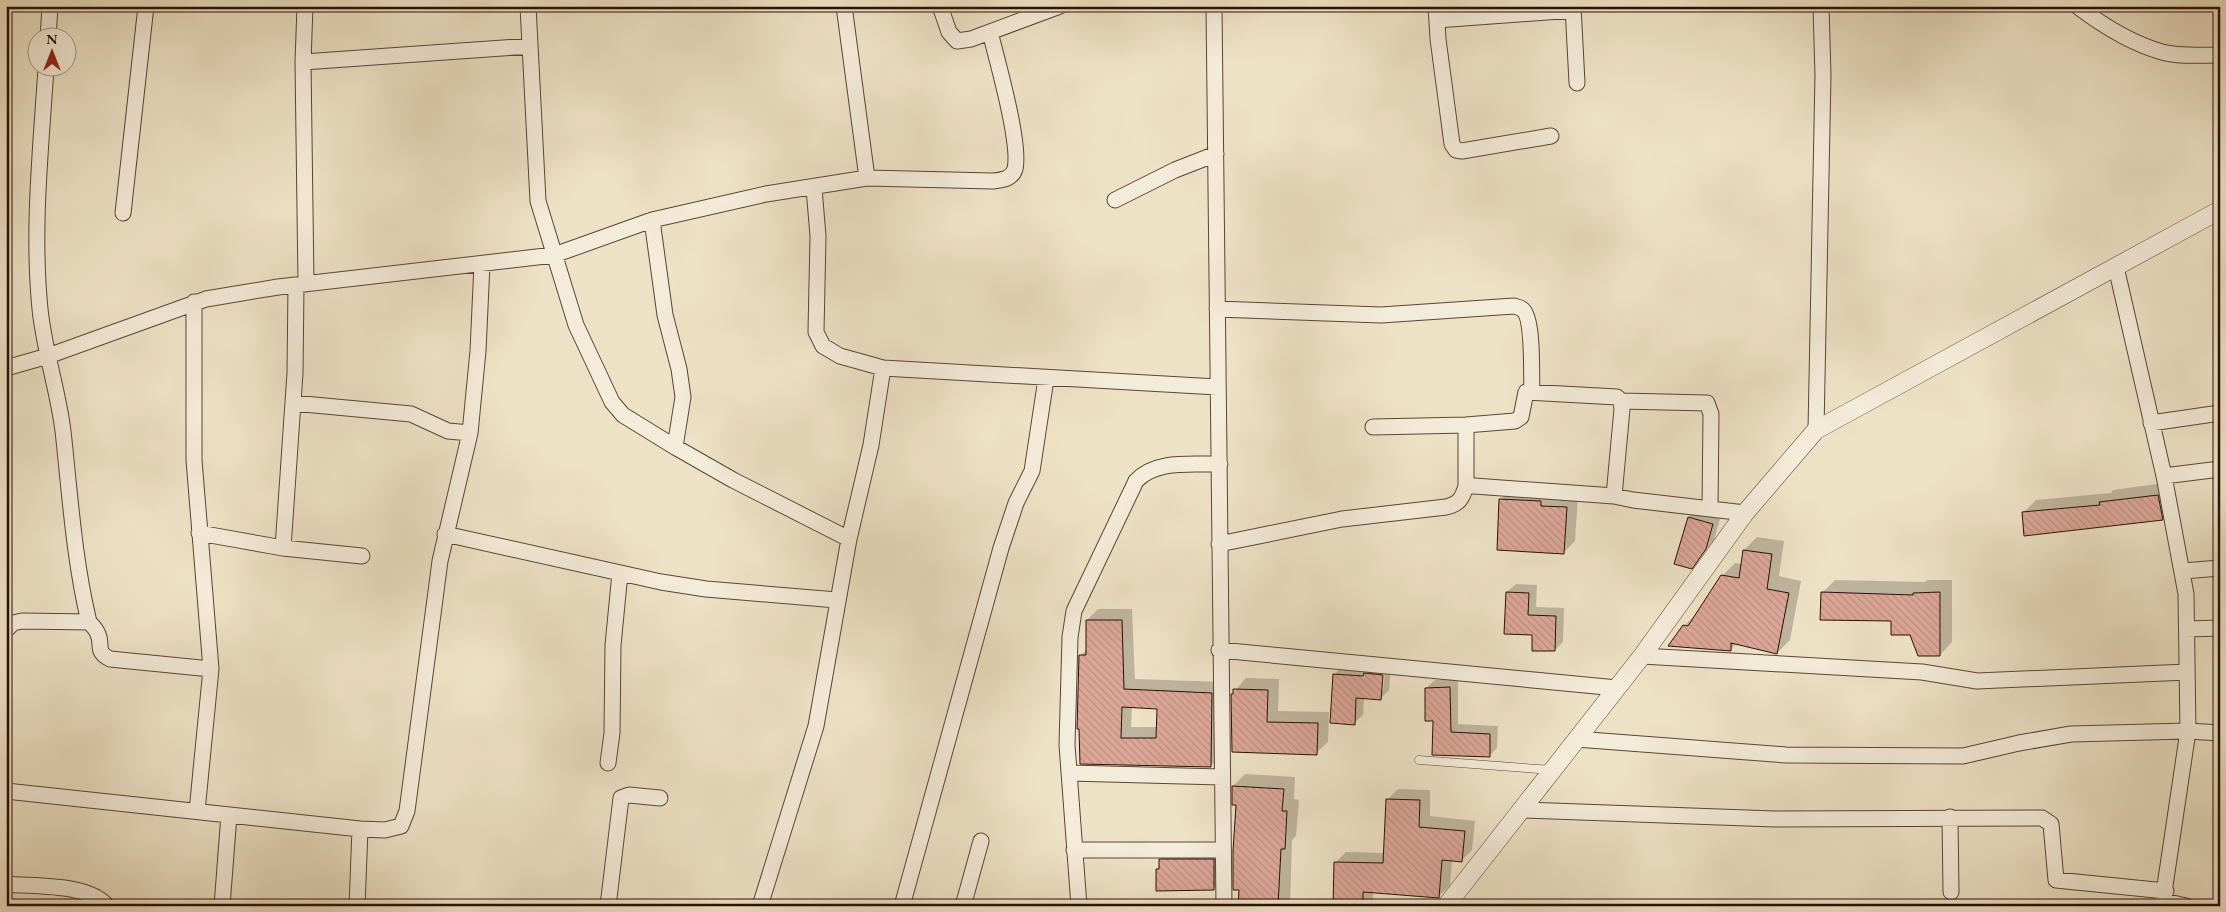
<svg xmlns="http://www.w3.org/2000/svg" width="2226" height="912" font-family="'EB Garamond',serif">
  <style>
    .shadow { fill: #0003; fill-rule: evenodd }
    .building { fill: url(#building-back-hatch); stroke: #280f05; fill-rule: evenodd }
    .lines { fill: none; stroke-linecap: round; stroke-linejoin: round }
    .service-casing { stroke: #5a4435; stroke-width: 9 }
    .minor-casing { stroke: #5a4435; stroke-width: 17 }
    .tertiary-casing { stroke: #5a4435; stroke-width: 19 }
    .service { stroke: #f4ecda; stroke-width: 8 }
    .minor { stroke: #f4ecda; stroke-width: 15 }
    .tertiary { stroke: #f4ecda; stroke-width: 18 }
  </style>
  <defs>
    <pattern id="building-back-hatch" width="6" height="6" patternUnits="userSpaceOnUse" patternTransform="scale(1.25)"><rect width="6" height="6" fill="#dca698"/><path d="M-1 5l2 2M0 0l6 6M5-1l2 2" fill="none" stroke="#bd8e82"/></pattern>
  </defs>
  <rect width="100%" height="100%" fill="#eee2c6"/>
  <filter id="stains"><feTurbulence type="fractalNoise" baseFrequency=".004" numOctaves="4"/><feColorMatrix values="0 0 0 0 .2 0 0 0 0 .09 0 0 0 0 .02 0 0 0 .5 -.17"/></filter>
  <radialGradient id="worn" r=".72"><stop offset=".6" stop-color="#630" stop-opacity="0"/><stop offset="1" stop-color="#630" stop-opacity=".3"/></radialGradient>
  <path class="shadow" d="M2171,482l4,24 -13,13 -139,-6 13,-13 75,-7 2,-3z
    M1512,488l66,8 -3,45 -12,12 -62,-54z
    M1697,509l24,6 -7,25 -23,28 -2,-51z
    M1757,537l27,4 -5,35 22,5 -11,59 -13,13 -40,-10 -7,7 -46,-24 13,-13 25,-37 13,-13 7,1 2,-14z
    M1835,580l90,2 2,-2h25v62l-12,13 -48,-35 -70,-27z
    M1516,584l21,1 -1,22 28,1 -1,34 -8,8 -48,-58z
    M1098,609h34l3,70 88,3 -1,73 -11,11 -130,-3 -1,-107 7,-7v-29zM1132,706l27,1 -1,20h-27z
    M1342,666l49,1 -2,23 -8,8 -17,-1 -1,18 -9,8 -20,-48zM1382,669h3l-2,22h-2z
    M1246,678l33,1 -1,32 51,1 -1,30 -12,11 -83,-2 -1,-57z
    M1458,679v45l40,2 -1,22 -8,8 -56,-2 1,-35 -8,-31 9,-8z
    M1245,774l50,3 -1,22 5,1 -3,36 -4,4 -2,66h-51l-1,-102 -5,-18z
    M1398,789l32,1v26l45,5 -3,29 -11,11 -9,-1 -2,25 -11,11 -66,-4v14h-39l1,-43 11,-11 39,1 2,-53z
    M1168,851h54v30l-8,8 -57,-19 3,-3v-7z"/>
  <path class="building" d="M2158,495l5,25 -139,16 -2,-24 78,-7 -1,-3z
    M1499,499l42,2v5l26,1 -3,47 -67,-4z
    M1688,517l25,7 -7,25 -14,20 -18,-5z
    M1743,550l29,4 -5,35 22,4 -12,61 -46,-11v8l-63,-5 15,-21 5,1 33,-51 18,3z
    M1506,592l23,1 -1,22 28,1 -1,35h-23v-16l-28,-1z
    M1821,592l92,3v-2l27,-1v64h-22l-8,-21h-19v-14l-71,-1z
    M1086,620h36l2,69 88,4 -1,74 -131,-3 -1,-35h-2l2,-74h7zM1122,707l35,2 -1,29h-35z
    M1364,673l19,2 -2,25 -25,-2 -1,27 -25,-2 3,-49 30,2z
    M1450,687l1,45 39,2v23l-58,-2 1,-34h-8v-33z
    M1233,689l35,1 -1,32 51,1 -1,32 -85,-3 -1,-58h2z
    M1232,786l52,3 -2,22h5l-2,38h-4l-3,57h-40l1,-16h-6v-39l3,-46h-4z
    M1386,799l34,1 -1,27 46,4 -3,31 -20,-2 -3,38 -76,-6v14h-30l1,-44 49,1z
    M1159,859h55v31l-58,1v-22h3z"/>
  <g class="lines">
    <defs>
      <path id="service" d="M1419,760l133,10"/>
      <path id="minor" d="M305,6l-2,56 3,222
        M528,6l10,195 38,124 36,77 11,13 52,32 58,33 116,59
        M844,6l23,172
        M940,6l9,26 8,9 14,-2 89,-33
        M1214,6l10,900
        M1436,6l2,33 14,105 4,6 6,1 89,-15
        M1573,6l4,77
        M2077,6c25,19 53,37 85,46 18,5 39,3 58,3
        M1437,20l137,-10
        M48,38l2,-32
        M303,62l227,-16
        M46,68c-5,79 -14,161 -6,241 4,41 18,81 23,122 7,64 11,129 26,191 3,3 6,6 8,10 7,13 -3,19 13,27l101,10
        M814,188l4,48 -2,96 7,14 17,10 43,12 334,19
        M1115,200l60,-30 41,-16
        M123,213l23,-207
        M652,220l13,95 14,54 4,28 -8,50
        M2116,267l48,209 22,118 2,137 -26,175
        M194,302v158l17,209 -14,142
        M1217,309l164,6 133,-9c2,1 5,1 8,3 12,8 9,67 10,82
        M6,368l42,-12 158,-57 72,-12 276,-32 98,-35 114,-26 101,-16 126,3c9,-1 19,-2 22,-12 6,-25 -18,-109 -25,-137
        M1621,401l86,2 4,11 -1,95
        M293,403l118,11 37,17 22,2
        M2151,423l69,-10
        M1373,427l93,-2 49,-4 6,-4 5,-25 91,5 4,4 1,8 -8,87
        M1816,430l7,-355 -2,-69
        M2164,476l56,-7
        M1466,486v-61
        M199,533l84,15 79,8
        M445,534l216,48 45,7 131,11
        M1219,544l123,-25 104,-12c13,-3 16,-8 20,-21h8l140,10 19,4 112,13
        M283,548l12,-175 1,-88
        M2183,571l37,-3
        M2187,629l33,-1
        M6,630l7,-7 9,-2 67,1
        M1219,650l398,38
        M1642,656l280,16 55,9 210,-9
        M1576,739l210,16 177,1 56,-13 52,-9 117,-3 32,2
        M608,763l4,-30 1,-88 7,-72
        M1069,773l152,4
        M6,791l354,38 25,1 16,-4 6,-15 33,-250 30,-128 8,-82 4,-87
        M1522,810l253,9 267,-1 9,6 5,56 110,11
        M1950,817l1,75
        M1074,850h149
        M6,884c28,3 82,-1 101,22
        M2164,901l22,5
        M222,906l7,-91
        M357,906l3,-77
        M608,906l13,-108 8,-3 31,3
        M760,906l56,-180 33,-187 22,-94 12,-77
        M902,906l99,-358 15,-45 16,-32 14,-92
        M963,906l18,-65
        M1079,906l-12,-161 3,-108 4,-26 62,-130c20,-22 56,-16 84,-17"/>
      <path id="tertiary" d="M1446,906l196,-250 103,-143 71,-83 404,-220"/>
    </defs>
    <use href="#service" class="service-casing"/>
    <use href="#minor" class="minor-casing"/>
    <use href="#tertiary" class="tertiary-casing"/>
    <use href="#service" class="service"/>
    <use href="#minor" class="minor"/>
    <use href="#tertiary" class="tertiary"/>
  </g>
  <rect width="2226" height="912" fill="none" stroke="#eee2c6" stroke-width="25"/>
  <rect x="8" y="8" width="2211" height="897" fill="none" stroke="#280f05" stroke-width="2.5"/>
  <rect x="12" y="12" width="2201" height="887" fill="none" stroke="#280f05"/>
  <g transform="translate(52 52)"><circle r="24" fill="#f4ecda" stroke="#a29485"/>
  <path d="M0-4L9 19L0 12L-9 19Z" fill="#8f2418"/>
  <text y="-8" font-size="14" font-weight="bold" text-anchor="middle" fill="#280f05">N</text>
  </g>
  <rect width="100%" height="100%" filter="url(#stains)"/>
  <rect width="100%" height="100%" fill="url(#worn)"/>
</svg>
